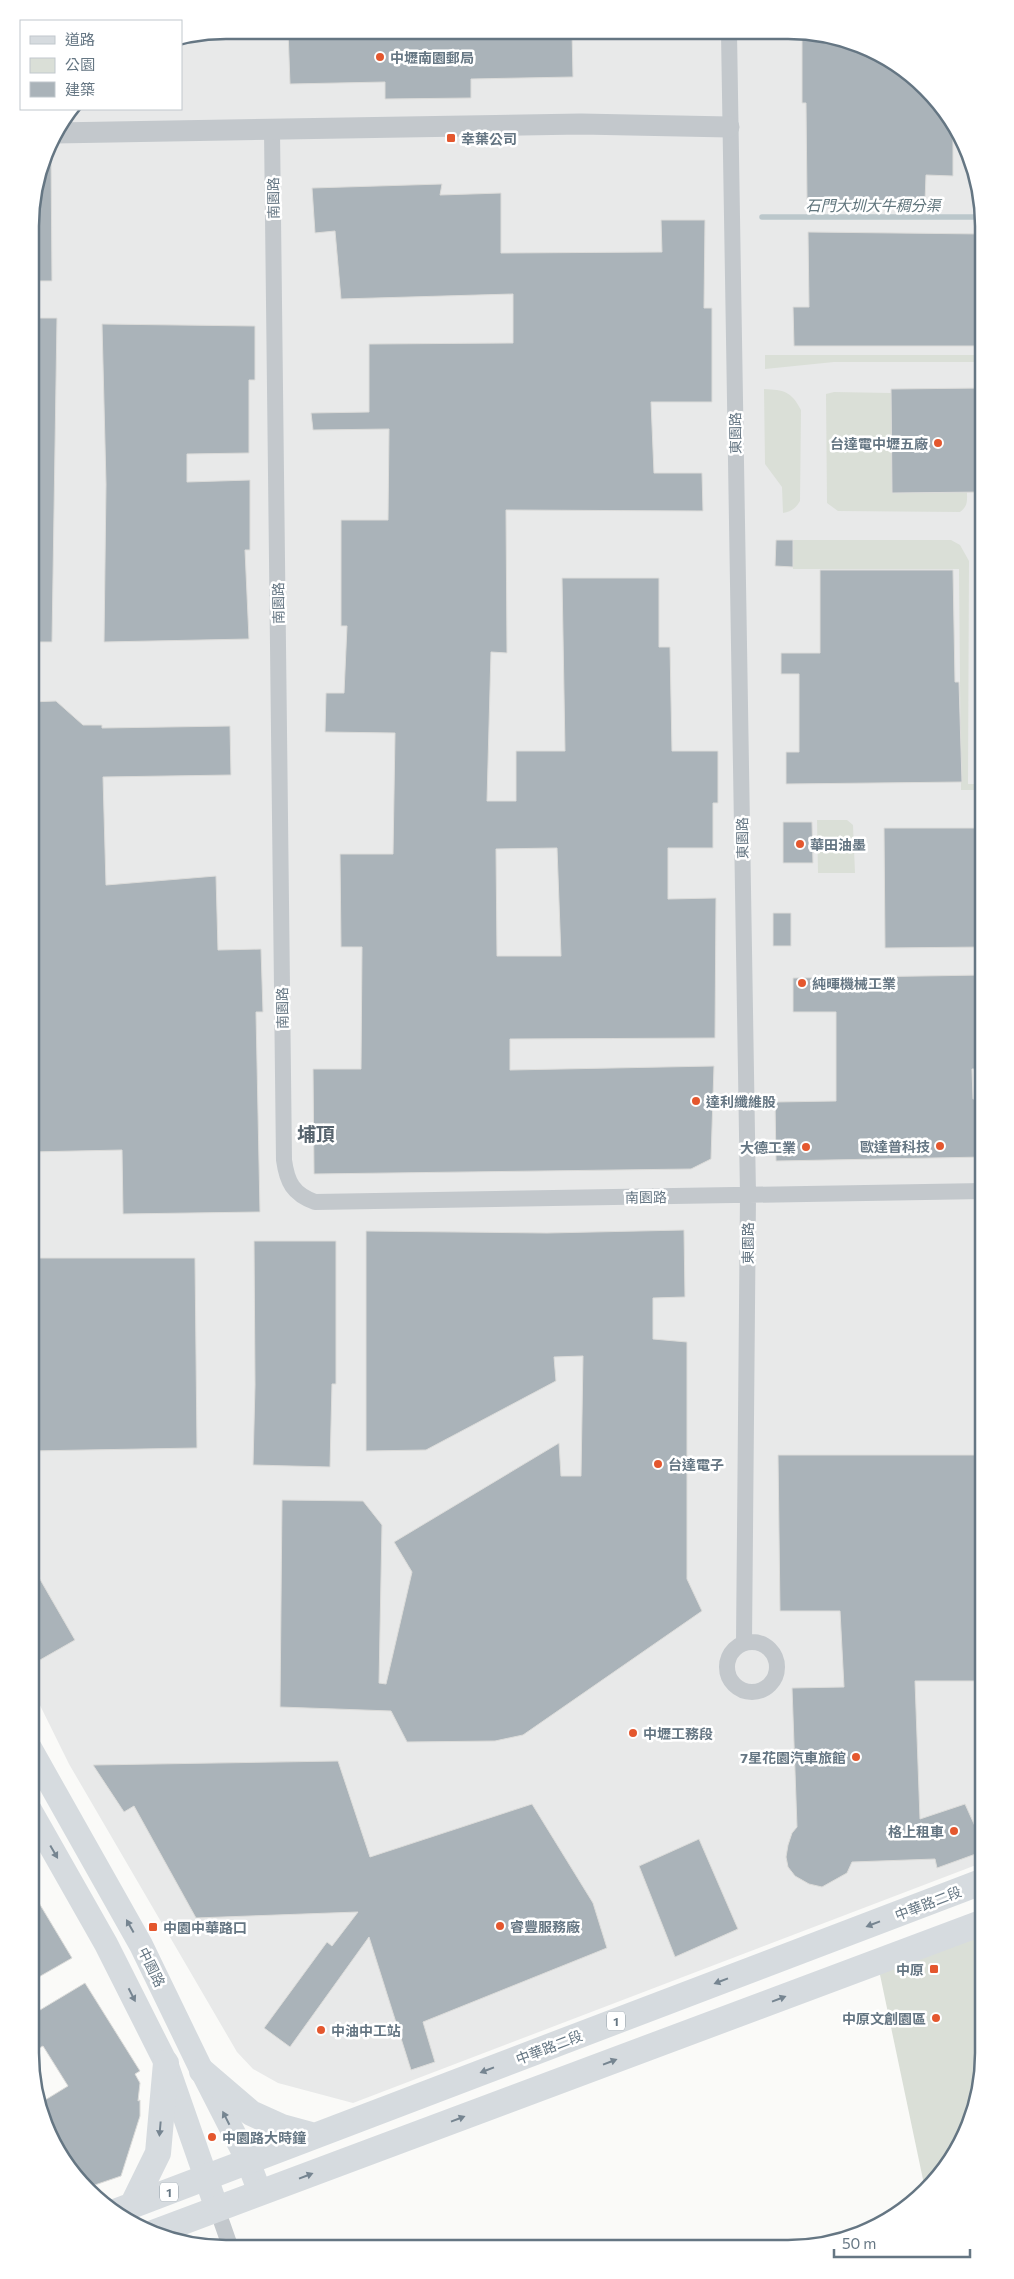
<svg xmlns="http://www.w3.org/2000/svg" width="1014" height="2279" font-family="Commissioner,'Noto Sans TC',sans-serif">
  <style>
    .built { fill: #e8e9e9 }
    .green { fill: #dadfd7 }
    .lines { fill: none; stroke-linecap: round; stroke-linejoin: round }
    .stream { stroke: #bbc7cb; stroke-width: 5.5 }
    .building { fill: #aab3b9; stroke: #dcdcda; fill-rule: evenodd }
    .minor { stroke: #c3c8cc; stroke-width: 16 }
    .tertiary { stroke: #c3c8cc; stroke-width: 21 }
    .secondary { stroke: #d6dbdf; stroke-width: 24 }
    .primary { stroke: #d6dbdf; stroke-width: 26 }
    .oneway { fill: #768591 }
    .poi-dot { fill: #e4572e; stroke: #fff; stroke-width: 2 }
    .labels { text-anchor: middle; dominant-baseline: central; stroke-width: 5; stroke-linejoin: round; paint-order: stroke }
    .shield { fill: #fff; stroke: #939fa8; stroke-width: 1 }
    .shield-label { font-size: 12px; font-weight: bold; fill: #657683 }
    .poi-label { font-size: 14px; font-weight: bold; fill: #657683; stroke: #fff; text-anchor: start }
    .street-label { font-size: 14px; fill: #657683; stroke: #fff }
    .water-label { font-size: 15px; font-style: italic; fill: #60757c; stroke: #fff }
    .district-label { font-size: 19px; font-weight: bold; fill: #57646e; stroke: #fff }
    .rim { fill: none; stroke: #657683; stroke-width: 2.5 }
  </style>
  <rect width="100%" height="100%" fill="#fafaf8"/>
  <path class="built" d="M226,30l600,4 49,16 42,29 41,49 19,47 7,51v1636l-631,241 -75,-20 -25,-14 -16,-17 -168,-288 -39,-79v-1472l20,-74 24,-30h107v-70z"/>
  <path class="green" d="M765,355h219v7h-150l-69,7z
    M764,389c20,1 27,2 37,21l-1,91c-4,7 -9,11 -17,12l-1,-26 -17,-23z
    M834,392l57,1 1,100 75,-1c0,9 1,14 -7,20l-122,-1 -11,-8 -1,-109z
    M793,540h158l9,5 9,16 -1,223h16v6h-23l-2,-221h-166z
    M817,820h30l6,5 2,48h-37z
    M984,1932v134l-15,62 -26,45 -18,16 -46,-219z"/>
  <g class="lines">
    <path class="stream" d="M762,217h221"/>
  </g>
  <path class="building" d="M288,30l284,2 1,45 -102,2v19l-86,1v-17l-95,2z
    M802,34h24l49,16 42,29 36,44v53l-27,-1 -1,26 -118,-1 -1,-97h-4z
    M47,152h4l1,129h-22v-68z
    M442,184l-2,11 61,-2v60l161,-1 -1,-32h44l-1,88h8v94h-61l3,71h48l1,38 -197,-1 1,143 -16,-1 -4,149h29v-50h49l-3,-173h97v69h11l2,104h46v52h-5v45h-45v51l48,-1 -1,140 -205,1v31l204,-4 -3,93 -20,10 -377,5 -1,-105h48l1,-122h-21l-1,-93h53l2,-121 -70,-1 1,-39h18l3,-67h-6v-106h47l1,-91 -76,1 -2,-17 58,-1v-68l144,-1v-49l-172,5 -6,-68 -20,2 -3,-45zM557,848l4,108h-64l-1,-107z
    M808,232l176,2v112h-190l-1,-39h16z
    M30,318h27l-5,324h-22z
    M102,324l153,2v54h-6v73l-62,1v28l63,-2v70h-5l4,89 -145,3 2,-158z
    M984,388v104l-92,1 -1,-104z
    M776,540h17v27l-18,-1z
    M820,570h133l2,112h4l3,100 -176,2v-32h13v-78h-18v-21h39z
    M56,701l27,24h19v3l128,-2 1,49 -128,2 3,108 110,-9 2,74 43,-1 2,63h-7l4,200 -137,2 -1,-64 -92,2v-201h7l-3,-121 -4,-1v-127z
    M783,822h29l1,41h-30z
    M884,828h100v119l-99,1z
    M773,913h18v33h-18z
    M984,975v94h-12l1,30h11v58l-208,4 -1,-59 61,-1v-89h-43v-34z
    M684,1230l1,67 -32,1v41l34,3v237l15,32 -179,124 -28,6 -88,1 -16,-31 -111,-4 2,-207 81,1 19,24 -3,158 7,1 26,-112 -18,-30 165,-99 2,33h20l2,-120 -29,1 2,24 -130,69 -60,1v-220l181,2z
    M254,1241h82v143h-4l-2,83 -77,-2 2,-80z
    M30,1258h165l2,190 -167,3z
    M778,1455h206v226h-69l5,138 45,-15 19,42v5l-47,17 -2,-9 -83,3 -5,11 -25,14 -13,-3 -14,-8 -7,-9 -2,-10 2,-12 4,-12 5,-6 -5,-139 52,-1 -4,-76h-60z
    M30,1562l45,78 -35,20 -10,-17z
    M338,1761l32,96 162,-53 61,99 14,45 -184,74 12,40 -24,8 -42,-133 -79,110 -26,-19 63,-86 5,4 26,-34 -162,6 -62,-112 -10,6 -31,-47z
    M699,1839l39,90 -63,28 -36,-91z
    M30,1888l42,70 -42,24z
    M85,1983l55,88 -5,3 5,9 -2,18 2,-1v16l-19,60 -35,12 -30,-37 -19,-46 31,-19 -25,-40 -13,7v-37z"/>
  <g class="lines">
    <path class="minor" d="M729,33l19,1162 -4,448
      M272,131l12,1029c3,22 9,34 31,42l669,-11
      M727 1667a25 25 0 1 1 50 0a25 25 0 1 1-50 0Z
      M217,2209l13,37"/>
    <path class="tertiary" d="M55,133l526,-9 148,3"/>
    <path class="secondary" d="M30,1748l111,197 61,126 46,90 12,32
      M30,1810l76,134 60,119 51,146"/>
    <path class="primary" d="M202,2071l49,42 31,14 33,9
      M132,2206l26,-53 8,-90
      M115,2212l869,-331
      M153,2233l831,-311"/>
  </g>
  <defs><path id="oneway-solid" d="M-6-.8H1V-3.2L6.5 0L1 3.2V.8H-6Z" transform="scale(1.25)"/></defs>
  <g class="oneway">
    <use href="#oneway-solid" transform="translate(54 1852) rotate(60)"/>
    <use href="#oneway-solid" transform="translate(873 1924) rotate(159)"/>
    <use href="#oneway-solid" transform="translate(130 1926) rotate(-119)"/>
    <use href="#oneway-solid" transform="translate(721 1981) rotate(159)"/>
    <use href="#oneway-solid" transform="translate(132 1995) rotate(63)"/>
    <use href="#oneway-solid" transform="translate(779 1999) rotate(-21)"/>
    <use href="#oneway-solid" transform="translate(610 2062) rotate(-21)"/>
    <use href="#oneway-solid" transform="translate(487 2070) rotate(159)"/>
    <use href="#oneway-solid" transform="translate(226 2118) rotate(-117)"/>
    <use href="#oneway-solid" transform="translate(458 2119) rotate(-21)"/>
    <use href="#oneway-solid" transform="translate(160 2129) rotate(95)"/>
    <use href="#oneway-solid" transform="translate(306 2176) rotate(-21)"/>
  </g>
  <g class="poi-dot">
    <circle cx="380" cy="57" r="5"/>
    <rect x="446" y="133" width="10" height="10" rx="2.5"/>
    <circle cx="938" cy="443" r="5"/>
    <circle cx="800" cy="844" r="5"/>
    <circle cx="802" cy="983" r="5"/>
    <circle cx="696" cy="1101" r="5"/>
    <circle cx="940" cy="1146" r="5"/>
    <circle cx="806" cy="1147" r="5"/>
    <circle cx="658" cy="1464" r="5"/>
    <circle cx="633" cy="1733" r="5"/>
    <circle cx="856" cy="1757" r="5"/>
    <circle cx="954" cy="1831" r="5"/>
    <circle cx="500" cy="1926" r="5"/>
    <rect x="148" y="1922" width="10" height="10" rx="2.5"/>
    <rect x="929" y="1964" width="10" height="10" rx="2.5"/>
    <circle cx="936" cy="2018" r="5"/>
    <circle cx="321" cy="2030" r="5"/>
    <circle cx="212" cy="2137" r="5"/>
  </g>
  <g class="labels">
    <g class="shield">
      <rect x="607" y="2011.5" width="18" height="19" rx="4"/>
      <rect x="160" y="2182.5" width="18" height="19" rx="4"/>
    </g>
    <g class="shield-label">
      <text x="616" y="2021">1</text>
      <text x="169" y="2192">1</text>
    </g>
    <g class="poi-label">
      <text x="390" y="57">中壢南園郵局</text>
      <text x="461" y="138">幸葉公司</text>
      <text x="928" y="443" text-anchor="end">台達電中壢五廠</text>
      <text x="810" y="844">華田油墨</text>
      <text x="812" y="983">純暉機械工業</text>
      <text x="706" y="1101">達利纖維股</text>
      <text x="930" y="1146" text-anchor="end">歐達普科技</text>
      <text x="796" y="1147" text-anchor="end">大德工業</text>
      <text x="668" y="1464">台達電子</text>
      <text x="643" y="1733">中壢工務段</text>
      <text x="846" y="1757" text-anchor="end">7星花園汽車旅館</text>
      <text x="944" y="1831" text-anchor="end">格上租車</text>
      <text x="510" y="1926">睿豐服務廠</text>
      <text x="163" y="1927">中園中華路口</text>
      <text x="924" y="1969" text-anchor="end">中原</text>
      <text x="926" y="2018" text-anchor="end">中原文創園區</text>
      <text x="331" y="2030">中油中工站</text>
      <text x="222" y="2137">中園路大時鐘</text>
    </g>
    <g class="street-label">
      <text transform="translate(273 198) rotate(-91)">南園路</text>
      <text transform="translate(735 433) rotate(-91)">東園路</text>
      <text transform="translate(278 603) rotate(-91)">南園路</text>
      <text transform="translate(742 838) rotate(-91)">東園路</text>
      <text transform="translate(282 1008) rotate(-91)">南園路</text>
      <text transform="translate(646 1197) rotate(-1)">南園路</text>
      <text transform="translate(747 1243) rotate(-90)">東園路</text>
      <text transform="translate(928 1903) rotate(-21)">中華路二段</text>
      <text transform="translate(152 1967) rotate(64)">中園路</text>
      <text transform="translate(549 2047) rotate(-21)">中華路二段</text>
    </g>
    <g class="water-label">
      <text x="873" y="205">石門大圳大牛稠分渠</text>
    </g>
    <g class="district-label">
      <text x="316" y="1133">埔頂</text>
    </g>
  </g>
  <path d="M0 0H1014V2279H0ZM226 39H788A187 187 0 0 1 975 226V2053A187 187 0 0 1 788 2240H226A187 187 0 0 1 39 2053V226A187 187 0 0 1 226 39Z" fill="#fff" fill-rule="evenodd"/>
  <path class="rim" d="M226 39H788A187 187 0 0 1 975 226V2053A187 187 0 0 1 788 2240H226A187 187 0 0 1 39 2053V226A187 187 0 0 1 226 39Z"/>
  <rect x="20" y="20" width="162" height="90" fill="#ffffff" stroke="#c1c8cd"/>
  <rect x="30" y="36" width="25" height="8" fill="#d6dbdf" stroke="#c1c8cd"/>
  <text x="65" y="45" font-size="15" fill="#657683">道路</text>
  <rect x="30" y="58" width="25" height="15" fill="#dadfd7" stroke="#c1c8cd"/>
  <text x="65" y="70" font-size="15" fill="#657683">公園</text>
  <rect x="30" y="82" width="25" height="15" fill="#aab3b9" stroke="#c1c8cd"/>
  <text x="65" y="95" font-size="15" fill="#657683">建築</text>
  <path d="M834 2249v8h136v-8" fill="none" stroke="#657683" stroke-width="2.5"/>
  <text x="842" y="2249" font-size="15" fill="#657683" stroke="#ffffff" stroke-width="4" paint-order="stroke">50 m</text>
</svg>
